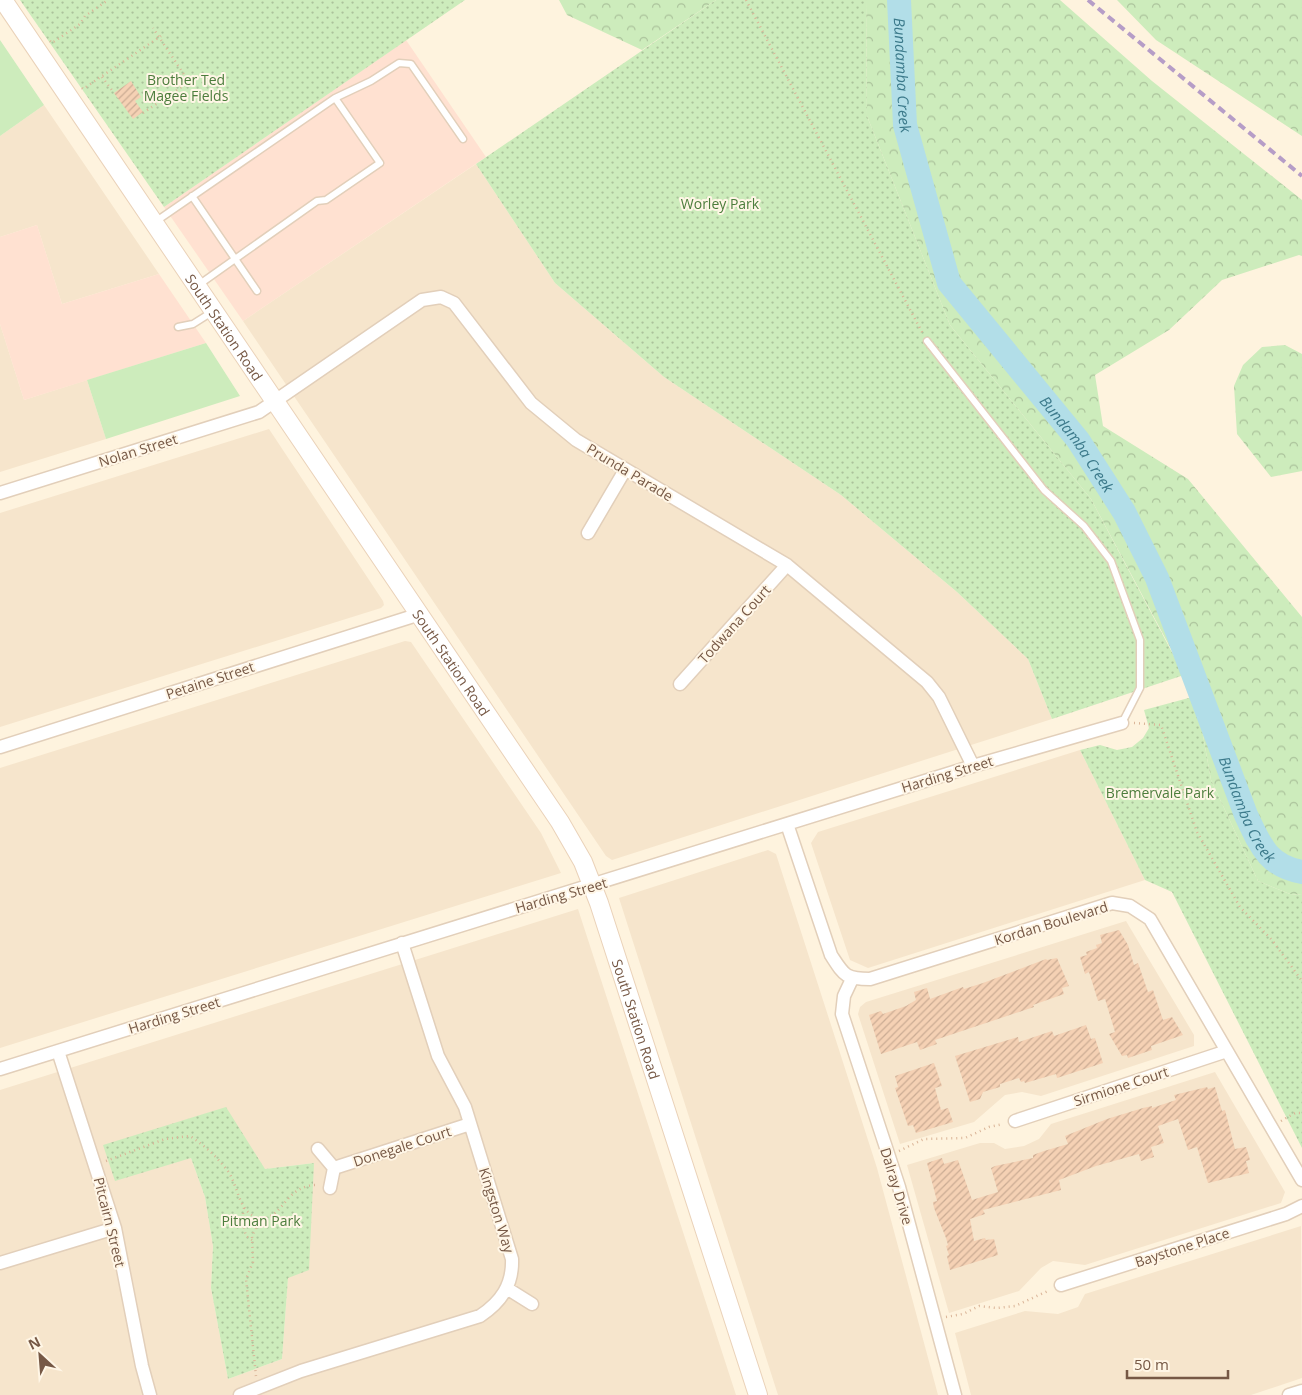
<svg xmlns="http://www.w3.org/2000/svg" width="1302" height="1395" font-family="'Open Sans',sans-serif">
  <style>
    .residential { fill: #f6e5cc; fill-rule: evenodd }
    .commercial { fill: #ffe1d1 }
    .grass { fill: #cdecbc }
    .forest { fill: url(#forest-crowns) }
    .park { fill: url(#park-dots) }
    .lines { fill: none; stroke-linecap: round; stroke-linejoin: round }
    .river { stroke: #b2dee8; stroke-width: 24 }
    .building { fill: url(#building-hatch) }
    .lane-casing { stroke: #e2cfba; stroke-width: 9 }
    .street-casing { stroke: #e2cfba; stroke-width: 15 }
    .secondary-casing { stroke: #ead2b9; stroke-width: 20 }
    .path { stroke: #dab497; stroke-width: 2.5; stroke-dasharray: 1 4; stroke-linecap: butt }
    .lane { stroke: #fff; stroke-width: 6 }
    .street { stroke: #fff; stroke-width: 12 }
    .secondary { stroke: #fff; stroke-width: 18 }
    .rail { stroke: #b69dc7; stroke-width: 4; stroke-dasharray: 8 5; stroke-linecap: butt }
    .labels { text-anchor: middle; dominant-baseline: central; stroke-width: 4; stroke-linejoin: round; paint-order: stroke }
    .park-label { font-size: 14px; fill: #4c7d3c; stroke: #fff6e6 }
    .street-label { font-size: 14px; fill: #765845; stroke: #fff6e6 }
    .water-label { font-size: 15px; font-style: italic; fill: #3c7a8b; stroke: #fff6e6 }
  </style>
  <defs>
    <pattern id="forest-crowns" width="20" height="18" patternUnits="userSpaceOnUse" patternTransform="scale(1.25)"><rect width="20" height="18" fill="#cdecbc"/><path d="M2 6a3 3 0 1 1 6 0M12 15a3 3 0 1 1 6 0" fill="none" stroke="#abc29b"/></pattern>
    <pattern id="park-dots" width="8" height="8" patternUnits="userSpaceOnUse" patternTransform="scale(1.25)"><rect width="8" height="8" fill="#cdecbc"/><path d="M2 2h.1M6 6h.1" fill="none" stroke="#abc29b" stroke-width="1.8" stroke-linecap="round"/></pattern>
    <pattern id="building-hatch" width="6" height="6" patternUnits="userSpaceOnUse" patternTransform="scale(1.25)"><rect width="6" height="6" fill="#f5d1b4"/><path d="M-1 1l2-2M0 6l6-6M5 7l2-2" fill="none" stroke="#cbac94"/></pattern>
  </defs>
  <rect width="100%" height="100%" fill="#fef3de"/>
  <path class="residential" d="M44,105l115,169 -97,30 -25,-79 -37,12v-101z
    M476,164l79,119 109,94 177,118 116,97 71,67 24,60 -440,141 -6,-4 -363,-535z
    M0,324l24,76 63,-20 19,59 -106,33z
    M269,429l114,172 1,4 -3,3 -381,119v-214z
    M405,641l6,1 130,191 20,40 -561,175v-280z
    M1080,750l65,130 -277,88 -18,-8 -39,-117 7,-11z
    M768,850l8,4 101,314 61,227h-160l-159,-497z
    M578,909l158,486h-736v-305zM191,1158l74,11 49,-6 -26,114 -6,82 -54,20 -17,-91 2,-42 -8,-49z
    M1126,921l68,114v11l-153,50 -19,-4 -17,3 -31,27 -74,22 -42,-130 2,-7 6,-5z
    M1215,1072l70,120 -4,11 -196,62 -32,-4 -12,7 -22,23 -70,22 -42,-148 73,-22h14l11,6 19,-3 15,-7 12,-15z
    M1301,1226l1,152 -51,17h-280l-16,-62 70,-22 33,3 20,-7 7,-13z"/>
  <path class="commercial" d="M406,40l80,117 -243,164 -79,-114z
    M37,225l25,79 97,-30 47,69 -182,57 -24,-76v-87z"/>
  <path class="grass" d="M0,40l44,65 -44,31z
    M206,343l34,53 -134,43 -19,-59z"/>
  <path class="forest" d="M559,0h157l-74,50 -75,-35z
    M866,0h194l92,81 150,119v56l-3,-1 -77,25 -53,50 -74,45 8,51 85,53 114,138v278l-12,-1 -32,-13 -47,-101 -15,-84 -105,-197 -141,-174 -83,-209z
    M1117,0h185v136l-146,-96z
    M1285,345l17,9v117l-31,6 -34,-43 -3,-48 9,-21 19,-18z"/>
  <path class="park" d="M20,0h445l-301,207z
    M716,0h150l1,116 83,209 141,174 93,176 -132,44 -24,-60 -71,-67 -116,-97 -177,-118 -109,-94 -79,-119z
    M1196,696l15,84 47,101 32,13 12,1v253l-130,-256 -27,-12 -65,-130 20,-5 17,5 15,-3 11,-9 6,-10 -5,-18z
    M226,1107l39,62 49,-6 -5,107 -21,8 -6,81 -54,20 -17,-91 2,-42 -8,-49 -14,-39 -76,23 -12,-36z"/>
  <g class="lines">
    <path class="river" id="s1" d="M899,0l6,125 44,158 129,157 46,72 33,66 89,237c14,29 21,51 56,57"/>
  </g>
  <path class="building" d="M131,81l10,16 -6,4 8,11 -10,7 -19,-26z
    M1119,930l9,15 6,20 4,-2 10,29 5,-2 10,30 9,-3 11,18 -32,11 1,4 -24,8 -1,-3 -5,1 -13,-22 6,-2 -10,-33 -7,2 -9,-29 -4,2 -5,-17 7,-2 -1,-3 11,-4 -1,-3 6,-2 -2,-8z
    M1057,958l12,28 -7,2 2,6 -31,11 1,2 -99,33 2,4 -17,6 -3,-8 -36,12 -12,-39 12,-4 2,3 23,-8 10,-6 -2,-8 13,-4 3,11 33,-12 1,2 19,-6 63,-24 1,1z
    M1086,1025l5,14 4,-1 8,25 -46,15 -1,-4 -31,9 -1,-2 -3,1 -2,-4 -19,6v3l-17,5 -3,7 -10,3 -15,-46 63,-19 1,5 33,-11 2,5z
    M934,1063l8,23 -7,2 6,22 7,-2 5,14 -37,11 -3,-8 -5,1 -13,-38 3,-1 -3,-11z
    M1207,1087l1,2 7,-2 7,24 3,-1 10,39 11,-2 4,13 -4,1 3,12 -41,10 -11,-36 -9,3 -10,-31 -20,7 6,17 -13,4 3,10 -13,4 -2,-7 -43,12 -37,14 2,10 -78,20 2,4 -15,5 4,22 11,-3 1,2 8,-1 4,16 -48,15 -3,-14 2,-1 -3,-9 2,-1 -2,-7 -12,-30 -1,-6 4,-1 -10,-38 15,-5 2,6 14,-4 14,40 26,-8 -7,-24 4,-2 38,-8v-3l11,-4 24,-7 -3,-8 42,-17 36,-11 9,-2v2l24,-8 -2,-5z"/>
  <g class="lines">
    <defs>
      <path id="lane" d="M335,98l36,-17 28,-18 12,1 52,75
        M192,196l65,95
        M155,222l180,-124 45,65 -54,37 -9,1 -120,85
        M178,327l15,-3 19,-12
        M927,341l117,149 40,36 27,35 29,79v48l-18,35"/>
      <path id="street" d="M0,493l259,-81 163,-112 19,-3 13,6 77,100 45,37 211,125 140,117 12,15 34,69
        M588,533l37,-63
        M680,684l107,-119
        M0,747l420,-133
        M787,824l44,131c13,20 14,24 39,24l242,-76 18,3 20,13 152,261
        M852,979l-8,17 -2,18 57,173 56,208
        M58,1051l57,177 27,138 8,29
        M0,1069l973,-303 149,-43
        M1015,1121l212,-70
        M318,1149l16,19 -4,20
        M334,1168l136,-44
        M0,1263l115,-35
        M1061,1285l225,-71 16,-8
        M508,1289l24,15
        M240,1395l61,-24 179,-55c21,-14 33,-31 32,-57l-47,-152 -27,-51 -36,-113
        M1289,1395l13,-4"/>
      <g id="secondary">
        <path id="s2" d="M3,0l557,822 23,40 16,41 159,492"/>
      </g>
    </defs>
    <use href="#lane" class="lane-casing"/>
    <use href="#street" class="street-casing"/>
    <use href="#secondary" class="secondary-casing"/>
    <path class="path" d="M746,0l177,334
      M50,41l2,2 28,-19 5,-8 23,-16
      M102,77l12,16
      M82,88l1,1 78,-53
      M143,113l46,-31 -36,-54
      M1134,723l27,2 36,107 43,75 32,33 30,41
      M1281,1121l14,-8h7
      M899,1151l25,-12 41,-1 24,-11 14,-3
      M106,1161l59,-22 25,-3c15,10 26,20 37,34 12,15 11,47 35,48 22,0 23,-34 57,-33
      M244,1208l-2,12 4,16 6,4
      M946,1317l17,-3 16,-8 18,2 18,-2 35,-16
      M256,1376l-10,-97 7,-17 -1,-26 9,-18"/>
    <use href="#lane" class="lane"/>
    <use href="#street" class="street"/>
    <use href="#secondary" class="secondary"/>
    <path class="rail" d="M1088,0l214,176"/>
  </g>
  <g class="labels">
    <g class="park-label">
      <text x="186" y="79">Brother Ted<tspan x="186" dy="16">Magee Fields</tspan></text>
      <text x="720" y="203">Worley Park</text>
      <text x="1160" y="792">Bremervale Park</text>
      <text x="261" y="1220">Pitman Park</text>
    </g>
    <g class="street-label">
      <text stroke="none"><textPath href="#s2" startOffset="395">South Station Road</textPath></text>
      <text transform="translate(138 450) rotate(-17)">Nolan Street</text>
      <text transform="translate(630 472) rotate(31)">Prunda Parade</text>
      <text transform="translate(734 624) rotate(-48)">Todwana Court</text>
      <text stroke="none"><textPath href="#s2" startOffset="800">South Station Road</textPath></text>
      <text transform="translate(210 680) rotate(-18)">Petaine Street</text>
      <text transform="translate(947 774) rotate(-17)">Harding Street</text>
      <text transform="translate(561 895) rotate(-16)">Harding Street</text>
      <text transform="translate(1051 923) rotate(-17)">Kordan Boulevard</text>
      <text transform="translate(174 1015) rotate(-17)">Harding Street</text>
      <text stroke="none"><textPath href="#s2" startOffset="1205">South Station Road</textPath></text>
      <text transform="translate(1121 1086) rotate(-18)">Sirmione Court</text>
      <text transform="translate(402 1146) rotate(-18)">Donegale Court</text>
      <text transform="translate(897 1186) rotate(73)">Dalray Drive</text>
      <text transform="translate(497 1210) rotate(73)">Kingston Way</text>
      <text transform="translate(110 1222) rotate(76)">Pitcairn Street</text>
      <text transform="translate(1182 1247) rotate(-18)">Baystone Place</text>
    </g>
    <g class="water-label">
      <text stroke="none"><textPath href="#s1" startOffset="75">Bundamba Creek</textPath></text>
      <text stroke="none"><textPath href="#s1" startOffset="495">Bundamba Creek</textPath></text>
      <text stroke="none"><textPath href="#s1" startOffset="900">Bundamba Creek</textPath></text>
    </g>
  </g>
  <g transform="translate(40 1355) rotate(334)" stroke="#fff6e6" stroke-width="4" paint-order="stroke">
  <path d="M0-4L9 19L0 12L-9 19Z" fill="#765845"/>
  <text y="-8" font-size="14" font-weight="bold" text-anchor="middle" fill="#765845">N</text>
  </g>
  <path d="M1127 1370v8h101v-8" fill="none" stroke="#765845" stroke-width="2.5"/>
  <text x="1134" y="1370" font-size="15" fill="#765845" stroke="#fff6e6" stroke-width="4" paint-order="stroke">50 m</text>
</svg>
